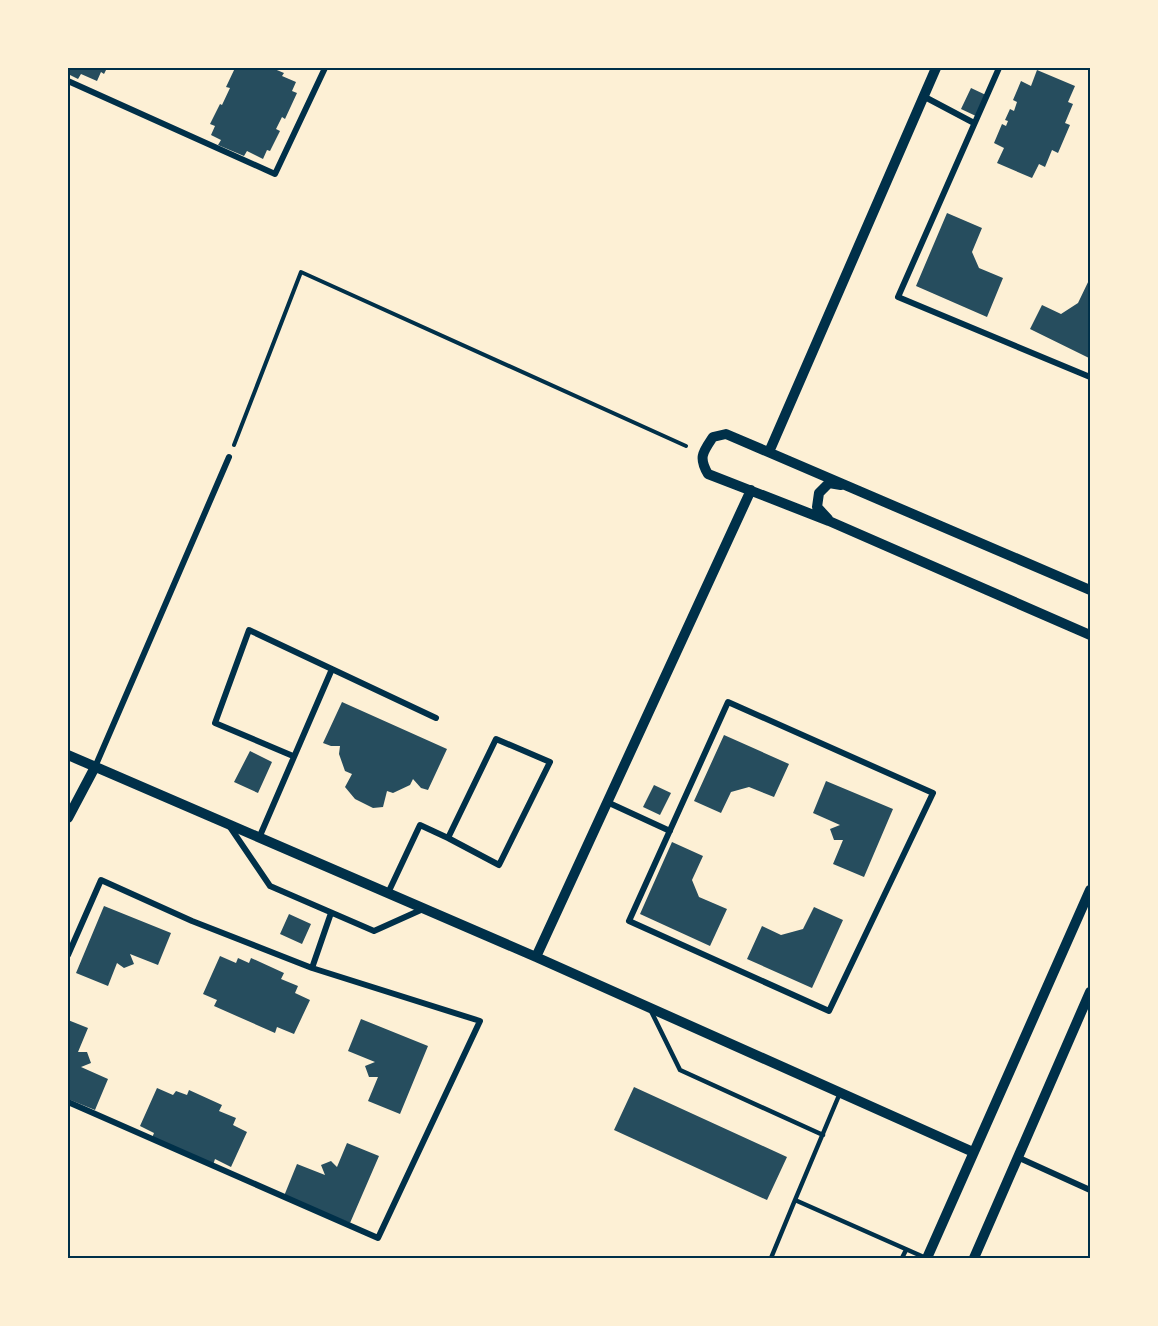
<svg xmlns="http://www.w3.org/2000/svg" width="1158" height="1326" font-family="'PT Serif',serif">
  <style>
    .building { fill: #264d5e }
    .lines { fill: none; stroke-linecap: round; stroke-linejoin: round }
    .path { stroke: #003049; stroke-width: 4 }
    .service { stroke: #003049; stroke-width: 4.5 }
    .minor { stroke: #003049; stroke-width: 6 }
    .tertiary { stroke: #003049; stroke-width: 10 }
    .neatline { fill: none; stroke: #003049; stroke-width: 2 }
  </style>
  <rect width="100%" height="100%" fill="#fdf0d5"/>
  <path class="building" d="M68,68h39l-3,6 -3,-2 -4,9 -16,-7 -3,5 -10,-5z
    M235,68h37l12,5 -2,3 14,6 -4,9 5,2 -12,26 -3,-2 -6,12 4,2 -10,20 -3,-1 -4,9 -16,-8 -3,5 -26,-11 3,-5 -10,-5 4,-9 -5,-2 10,-20 2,1 8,-17 -4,-1z
    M1037,70l38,16 -7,16 5,2 -8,19 5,2 -12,28 -6,-3 -7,17 -6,-3 -7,14 -35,-15 7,-15 -10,-5 8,-19 4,2 2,-5 -3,-1 5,-11 4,2 3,-9 -4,-2 8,-19 10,5z
    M971,88l17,8 -10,21 -17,-8z
    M947,213l35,15 -10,24 7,16 24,10 -16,39 -71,-31z
    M1090,278v78l-1,2 -59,-29 12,-24 19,9 17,-11z
    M342,702l105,47 -19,41 -7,-2 -8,-9 -3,6 -17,8 -6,-2 -4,16 -10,1 -18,-9 -10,-12 7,-13 -7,-3 -6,-17 1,-8h-9l-8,-3z
    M724,735l65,29 -15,33 -25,-10 -18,5 -10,21 -27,-12z
    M250,751l22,11 -14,31 -24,-11z
    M826,781l67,28 -29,68 -31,-13 10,-24h-9l-4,-11 10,-4 -27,-12z
    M654,785l17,8 -11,22 -17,-8z
    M672,842l31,14 -11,24 7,17 28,12 -17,37 -70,-32z
    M104,906l67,27 -13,32 -28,-11 4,10 -10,4 -7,-5 -9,23 -32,-13z
    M814,907l29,13 -31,68 -65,-29 15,-33 19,9 22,-6z
    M289,914l22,10 -9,20 -22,-10z
    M220,956l16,7 2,-5 11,5 2,-5 33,15 -3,6 17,7 -3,7 15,7 -16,34 -17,-7 -2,6 -61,-27 3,-6 -14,-6z
    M361,1019l67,27 -28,68 -32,-13 10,-24h-9l-4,-11 10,-4 -27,-11z
    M68,1020l20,8 -10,24h9l4,11 -10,4 27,12 -13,31 -27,-11z
    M634,1087l153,70 -20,43 -153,-70z
    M157,1088l16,7 3,-4 11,4 2,-5 33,15 -3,6 17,7 -3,7 14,7 -16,35 -16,-8 -2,6 -61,-27 2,-5 -14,-7z
    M347,1143l32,13 -29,67 -66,-27 13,-32 28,11 -4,-10 10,-4 6,6z"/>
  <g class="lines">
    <path class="path" d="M234,445l67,-173 385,174"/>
    <path class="service" d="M651,1011l29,59 143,65
      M840,1093l-45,107 131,58
      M771,1258l24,-58
      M902,1258l4,-8"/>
    <path class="minor" d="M999,68l-101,229 192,80
      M68,81l207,93 50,-106
      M923,96l51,27
      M728,702l205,91 -104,218 -200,-90z
      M293,756l-78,-33 34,-93 187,88
      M95,767l134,-310
      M607,802l63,29
      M230,827l40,59 104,45 49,-22
      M259,838l73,-169
      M388,893l32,-68 28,13 48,-99 54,23 -51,103 -51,-27
      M68,955l33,-75 91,41 120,47 168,53 -102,217 -310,-136
      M312,968l19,-55
      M1017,1157l73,33"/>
    <path class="tertiary" d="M769,452l167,-384
      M828,519l-11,-12 2,-14 10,-10 12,2
      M1090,590l-364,-156 -13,3c-10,15 -15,20 -5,37l121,47 261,114
      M68,755l468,202 437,195
      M68,818l27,-51
      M536,957l215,-467
      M927,1258l163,-368
      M974,1258l116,-266"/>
  </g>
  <rect width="1158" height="1326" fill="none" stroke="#fdf0d5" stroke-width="138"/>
  <rect x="69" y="69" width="1020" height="1188" class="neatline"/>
</svg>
